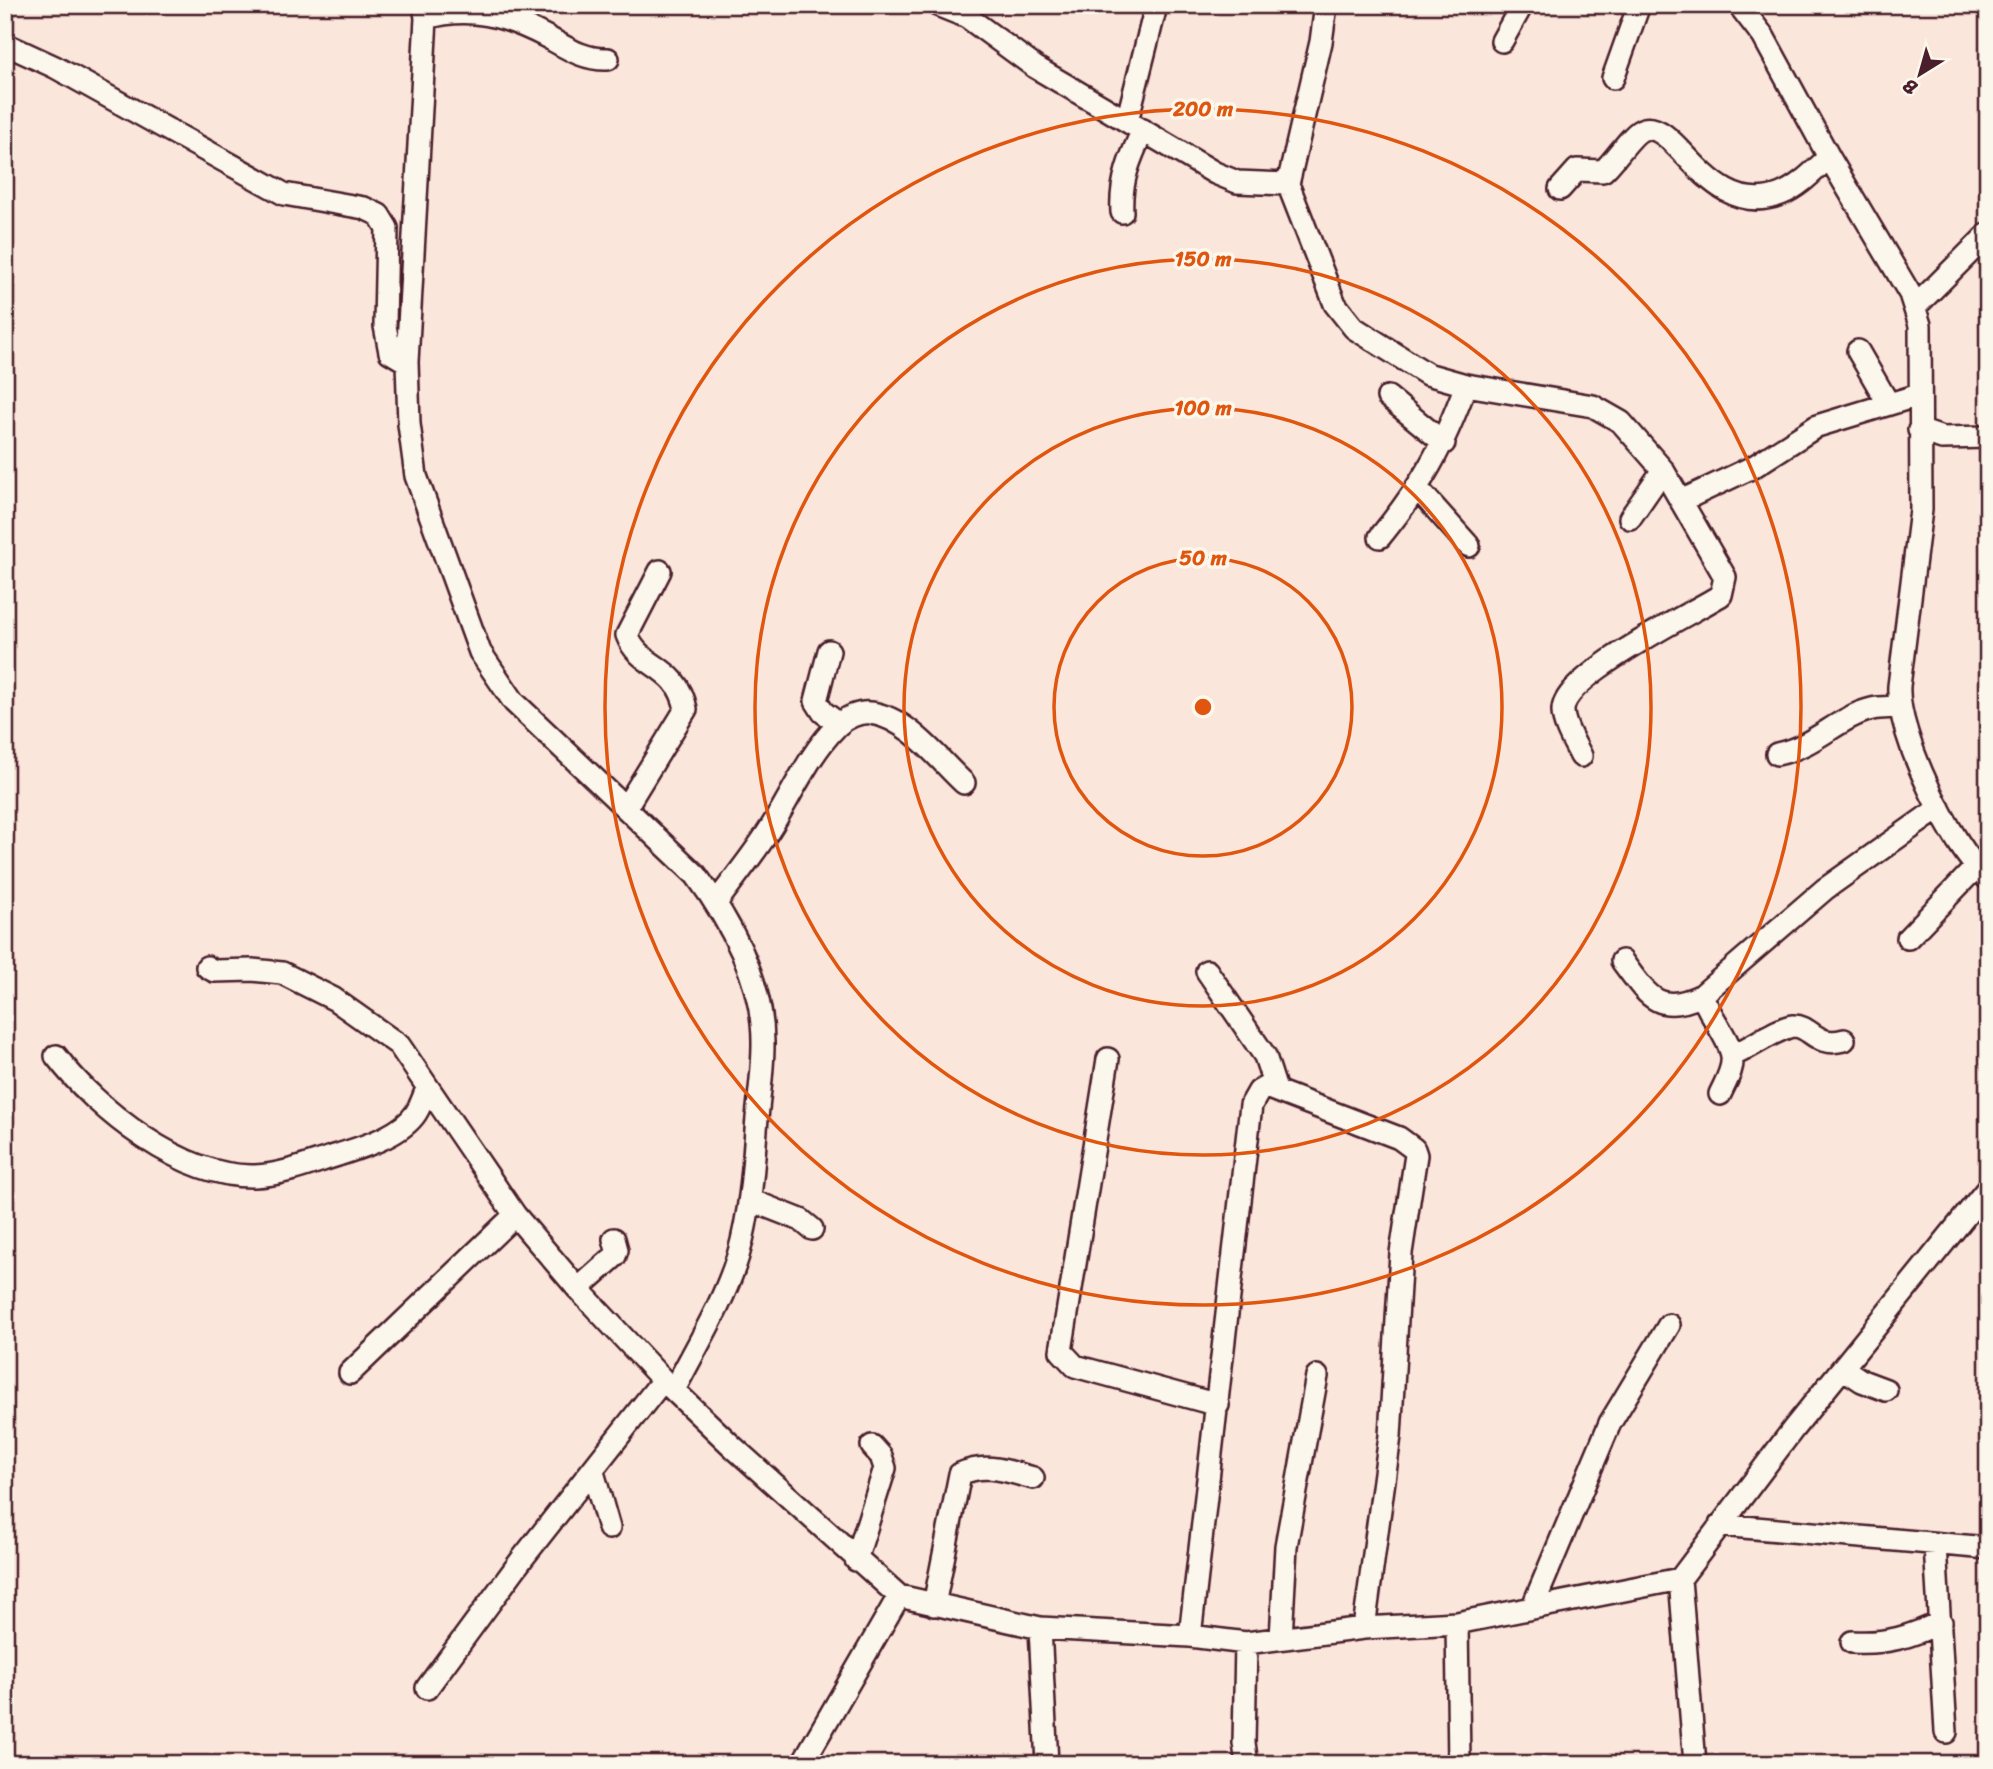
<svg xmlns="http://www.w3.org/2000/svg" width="1993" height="1769" font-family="Sriracha,sans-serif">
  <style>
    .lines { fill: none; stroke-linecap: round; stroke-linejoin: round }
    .minor-casing { stroke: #4a1f2b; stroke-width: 26 }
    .minor { stroke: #fbf7ec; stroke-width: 21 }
    .ring { fill: none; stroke: #e0560e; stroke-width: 3.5 }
    .centre { fill: #e0560e; stroke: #fbf7ec; stroke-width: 3.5 }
    .ring-label { font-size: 21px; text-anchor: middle; font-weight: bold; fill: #e0560e; stroke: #fbf7ec; stroke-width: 7; stroke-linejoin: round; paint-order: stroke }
  </style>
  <rect width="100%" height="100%" fill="#fae6db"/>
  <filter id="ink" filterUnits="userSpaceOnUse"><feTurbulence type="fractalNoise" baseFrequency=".0143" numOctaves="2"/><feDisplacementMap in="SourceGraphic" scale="14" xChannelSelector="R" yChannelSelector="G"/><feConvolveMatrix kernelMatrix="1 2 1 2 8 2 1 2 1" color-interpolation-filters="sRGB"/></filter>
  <g filter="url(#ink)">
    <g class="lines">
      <defs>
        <path id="minor" d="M424,5l2,13 -19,344 2,62 7,52 64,176 34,50 182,173c36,49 68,108 67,170 0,28 -5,57 -7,85 -3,42 -6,84 -18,126 -14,46 -42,91 -64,134
          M937,5l30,12 68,50 180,106 22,9 51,2
          M1326,5l-5,37 -33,142 47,120 19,24 73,46 39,11 127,21 28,16 42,48 62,107 -4,18c-30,19 -159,81 -158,116 0,14 12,33 18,45
          M1739,5l24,31 66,121 81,137 10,31 1,185 -22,176c-3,47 53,162 89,193
          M426,18c43,-13 81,-2 121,19 20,11 37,23 61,22
          M1502,41l20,-36
          M5,44l50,23 229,127 80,14 15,7 8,13 -2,98 5,26 17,10
          M1613,78l26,-73
          M1127,121l28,-111
          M1560,189l17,-19 26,1c12,-10 29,-39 41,-42 33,-9 66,93 137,65 18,-7 34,-24 48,-37
          M1122,212c-2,-31 8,-54 21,-82
          M1915,307l73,-73
          M1858,351l30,52
          M1388,397l56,46
          M1919,430l23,8 46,-1
          M1418,489l51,57
          M1683,500l70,-33 64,-41 102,-31
          M1630,518l33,-48
          M1380,537c43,-53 62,-88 86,-152
          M829,651l-13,50 7,11 16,12
          M1777,754c39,-8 61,-37 95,-45 9,-2 19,-1 28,-2
          M626,807l60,-98c-9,-46 -46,-39 -59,-74l33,-64
          M716,903c19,-26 40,-51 57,-79 20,-32 37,-71 64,-98 8,-8 23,-15 34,-13 37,5 67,46 93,70
          M1908,938l67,-70
          M1622,961c26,35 36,55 80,34l123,-106 114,-81
          M207,967l7,4 38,-1 30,3 52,26 65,46 116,170 63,74 85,91 69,66 167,150 141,32 150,8 56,7 118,-15 93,-5 223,-44
          M1207,971l58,85 11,34
          M1702,995c6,18 28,45 30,61 2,13 -7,27 -12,38
          M1733,1055c16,-6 44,-27 60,-29 18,-1 22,22 51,14
          M56,1056c42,55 126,122 199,120 28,-1 57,-13 83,-21 24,-8 63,-19 78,-42 5,-8 8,-17 11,-25
          M1108,1059l-47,292 14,15 143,39
          M750,1200l51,20 11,9
          M578,1289l37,-33 2,-6 -3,-11
          M1844,1369l18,12 24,9
          M350,1373l165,-158
          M593,1472l16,56
          M1720,1525l268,23
          M1935,1545l11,187
          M856,1560l29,-92 -4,-12 -9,-10
          M934,1605l26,-131c25,-12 47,-3 73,4
          M1533,1606l77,-183 59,-98
          M1457,1623l2,141
          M1040,1628l7,136
          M1190,1636l61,-531 8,-14 7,-4 133,51 15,11 2,6 -15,98 -11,183 -26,192
          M1281,1638l5,-92 31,-170
          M1852,1642c35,2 58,-5 89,-20
          M1246,1643l-2,100 3,21
          M427,1688l95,-129 141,-179
          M802,1764l97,-168
          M1695,1764l-15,-185 114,-151 194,-240"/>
      </defs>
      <use href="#minor" class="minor-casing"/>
      <use href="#minor" class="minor"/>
    </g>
  </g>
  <g class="ring">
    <circle cx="1203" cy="707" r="149"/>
    <circle cx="1203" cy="707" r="299"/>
    <circle cx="1203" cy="707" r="448"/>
    <circle cx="1203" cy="707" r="598"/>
  </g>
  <circle cx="1203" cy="707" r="10" class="centre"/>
  <g class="ring-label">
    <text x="1203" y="116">200 m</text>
    <text x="1203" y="266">150 m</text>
    <text x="1203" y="415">100 m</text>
    <text x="1203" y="565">50 m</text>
  </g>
  <rect width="1993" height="1769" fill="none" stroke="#fbf7ec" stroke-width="28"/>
  <rect x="14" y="14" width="1965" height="1741" fill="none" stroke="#4a1f2b" stroke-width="2.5" filter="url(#ink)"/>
  <g transform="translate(1920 74) rotate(217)" stroke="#fbf7ec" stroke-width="5" paint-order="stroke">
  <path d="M0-5L12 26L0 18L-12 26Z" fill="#4a1f2b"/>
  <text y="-10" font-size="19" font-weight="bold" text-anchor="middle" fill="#4a1f2b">B</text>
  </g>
</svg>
